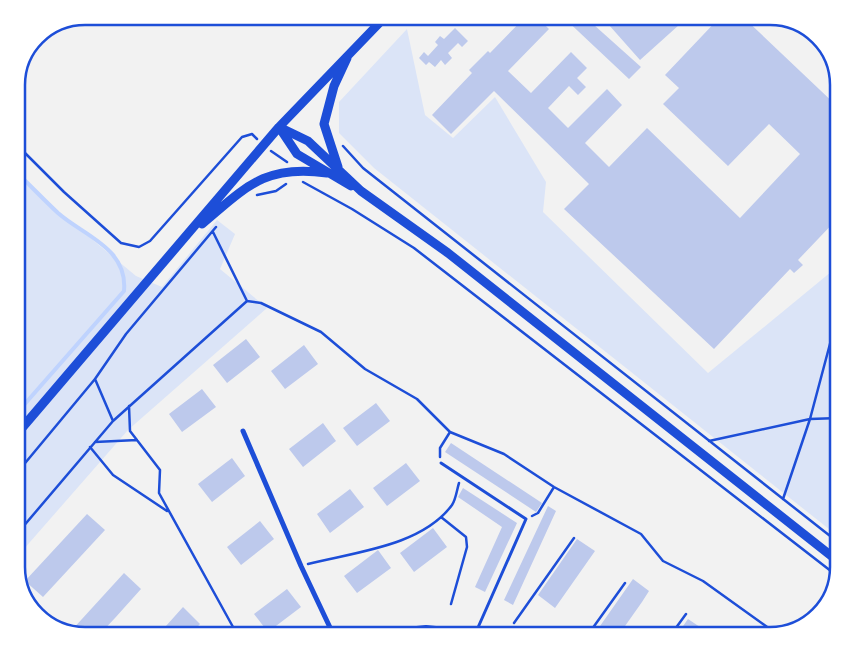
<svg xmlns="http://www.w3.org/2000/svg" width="855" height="652" font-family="Overpass,sans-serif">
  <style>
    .green { fill: #dbe4f7 }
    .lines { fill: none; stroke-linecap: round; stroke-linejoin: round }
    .stream { stroke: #bfd3fe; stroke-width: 4 }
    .building { fill: #bdc9ec }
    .path { stroke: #1d4ed8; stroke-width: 2.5 }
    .service { stroke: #1d4ed8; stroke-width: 3 }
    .minor { stroke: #1d4ed8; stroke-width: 5 }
    .tertiary { stroke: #1d4ed8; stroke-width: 8 }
    .secondary { stroke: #1d4ed8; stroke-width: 9 }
    .rim { fill: none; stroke: #1d4ed8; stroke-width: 2.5 }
  </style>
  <rect width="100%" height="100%" fill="#f2f2f2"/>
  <path class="green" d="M407,29l18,86 28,23 42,-41 51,85 -3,30 165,161 129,-106 2,-6v276l-465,-369 -35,-35v-31z
    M16,176l120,100 26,11 55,-67 18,14 -15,35 47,39 -139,122 -112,128z"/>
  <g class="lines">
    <path class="stream" d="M16,414l108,-123c4,-43 -40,-55 -66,-78 -14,-13 -28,-28 -42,-41"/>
  </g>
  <path class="building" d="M526,16l10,6 3,-3 10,10 -41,42 23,22 40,-41 16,16 -10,10 9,9 -8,8 -9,-9 -21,22 20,20 39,-39 15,16 -37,38 24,24 38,-39 93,90 60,-64 -31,-30 -41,42 -65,-62 16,-16 -14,-13 56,-59h21l97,92v109l-41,43 5,5 -9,8 -4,-4 -76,80 -150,-140 25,-25 -95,-93 -43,43 -19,-19 40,-42 -3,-3 19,-19 2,2z
    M562,16h22l57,51 -12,12z
    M601,16h88l-49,44z
    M455,28l13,13 -6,6 -4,-4 -10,10 4,5 -7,7 -4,-5 -6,7 -6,-5 -3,3 -7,-7 5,-6 4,4 10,-11 -3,-3 5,-6 4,3z
    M246,339l14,18 -33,26 -14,-18z
    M304,345l14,19 -33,25 -14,-18z
    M202,389l14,18 -34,25 -13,-18z
    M376,403l14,18 -33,25 -14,-18z
    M323,423l13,18 -33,26 -14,-18z
    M451,443l91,60 -6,9 -91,-60z
    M232,458l13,18 -33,26 -14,-18z
    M406,463l14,18 -33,25 -14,-18z
    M463,488l54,35 -32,69 -10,-5 27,-60 -44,-30z
    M350,489l14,18 -34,26 -13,-19z
    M548,506l8,5 -43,94 -9,-5z
    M87,514l18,16 -62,67 -18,-16z
    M260,521l14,18 -33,26 -14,-18z
    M433,528l14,19 -33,25 -14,-19z
    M577,539l18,12 -40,57 -17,-13z
    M378,550l13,18 -34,25 -13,-17z
    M124,573l17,16 -26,29 -17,18h-13l-14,-5z
    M633,579l16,12 -7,11 -24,34h-25z
    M287,589l14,18 -33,25 -14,-18z
    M183,607l17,17 -11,12h-32z
    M688,619l18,12 -4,5h-26z"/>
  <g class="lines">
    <path class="path" d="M16,144l48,48 57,51 18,4 11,-6 92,-104 10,-3 5,5
      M343,146l20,22 476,375
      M271,151l16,11
      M303,182l49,27 62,39 422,327
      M257,195l19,-4 10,-7
      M213,232l34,69
      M95,379l18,42
      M129,406l1,25 30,39 -1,23 79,143
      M709,441l101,-22 29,-1
      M95,442l42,-2
      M90,447l23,28 54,36
      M440,457v-9l10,-16
      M16,474l79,-95 31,-45 90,-107
      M783,499l27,-80 29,-109
      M532,516l6,-3 16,-26
      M441,517l25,20 1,10 -16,57
      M16,535l97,-114 134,-120 14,2 60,29 44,37 52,30 33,33 54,22 50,33 87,47 22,27 40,20 74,53
      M308,564c47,-12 114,-18 144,-59 4,-6 5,-16 7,-22
      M514,623l60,-85
      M587,636l38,-53
      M670,636l16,-22"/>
    <path class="service" d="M441,463l85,56 -50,113"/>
    <path class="minor" d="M243,431l58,135 33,70"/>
    <path class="tertiary" d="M361,636l65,-7 68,7"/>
    <path class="secondary" d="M279,127l29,14 53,50 87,62 391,309
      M279,127l18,27 54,32
      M338,167l-14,-43 10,-38 13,-28
      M202,224c44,-37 63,-60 125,-51
      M16,435l263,-308 107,-111"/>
  </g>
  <path d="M0 0H855V652H0ZM85 25H770A60 60 0 0 1 830 85V567A60 60 0 0 1 770 627H85A60 60 0 0 1 25 567V85A60 60 0 0 1 85 25Z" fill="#fff" fill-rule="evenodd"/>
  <path class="rim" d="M85 25H770A60 60 0 0 1 830 85V567A60 60 0 0 1 770 627H85A60 60 0 0 1 25 567V85A60 60 0 0 1 85 25Z"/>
</svg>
